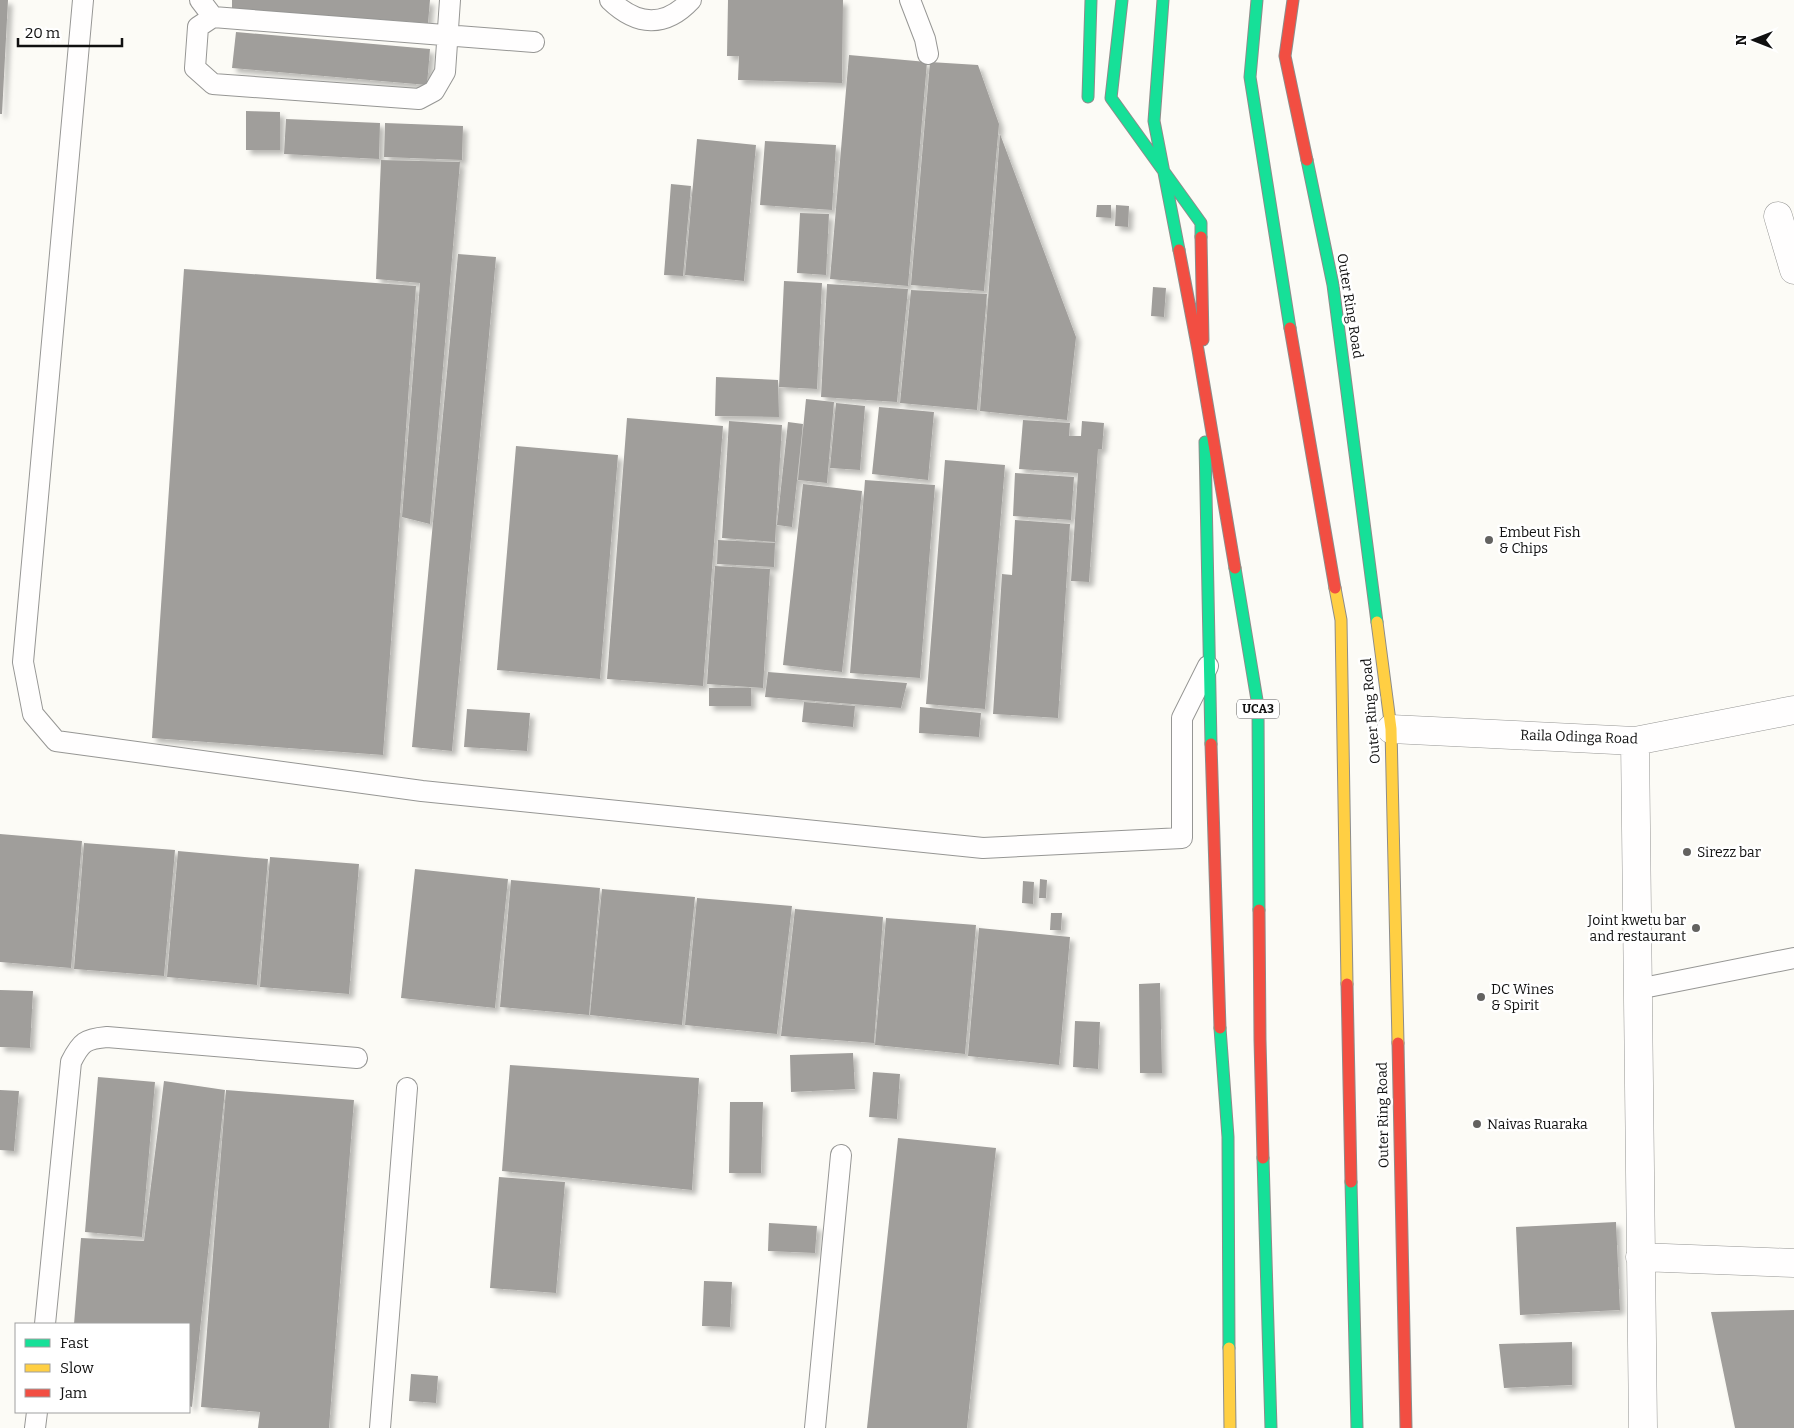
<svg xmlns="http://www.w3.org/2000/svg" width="1794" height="1428" font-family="Bitter,serif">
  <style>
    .building { fill: #a09e9b; filter: url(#shadow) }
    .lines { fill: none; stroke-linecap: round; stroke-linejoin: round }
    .lane-casing { stroke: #969694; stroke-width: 22 }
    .street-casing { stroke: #969694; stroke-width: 29 }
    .fast-casing { stroke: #8d8c8a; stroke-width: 13 }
    .slow-casing { stroke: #8d8c8a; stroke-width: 13 }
    .jam-casing { stroke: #8d8c8a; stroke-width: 13 }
    .lane { stroke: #fffefe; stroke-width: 20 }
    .street { stroke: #fffefe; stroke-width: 28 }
    .fast { stroke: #16e098; stroke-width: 11 }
    .slow { stroke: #ffcf43; stroke-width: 11 }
    .jam { stroke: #f24e42; stroke-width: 11 }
    .poi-dot { fill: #636260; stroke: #fff; stroke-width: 2 }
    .labels { text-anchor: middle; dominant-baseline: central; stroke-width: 5; stroke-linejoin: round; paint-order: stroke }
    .shield { fill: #fff; stroke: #585858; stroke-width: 1 }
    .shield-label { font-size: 12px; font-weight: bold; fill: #101010 }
    .street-label { font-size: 14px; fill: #101010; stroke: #fff }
    .poi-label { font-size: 14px; fill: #101010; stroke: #fff; text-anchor: start }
  </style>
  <defs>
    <filter id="shadow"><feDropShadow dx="4.5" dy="4.5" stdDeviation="2.5" flood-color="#0004"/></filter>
  </defs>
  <rect width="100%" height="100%" fill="#fcfbf6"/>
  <path class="building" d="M0,0h8l-6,114h-2z
    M232,0h198l-2,23 -196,-14z
    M728,0h115l-1,83 -104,-3 1,-24h-12z
    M236,32l194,17 -3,36 -195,-17z
    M849,55l78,7 -19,224 -78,-7z
    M930,62l48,3 21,59 -15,167 -73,-6z
    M246,111l34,1v38h-34z
    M286,119l94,4 -1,36 -95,-5z
    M385,123l78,3 -1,34 -78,-3z
    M1000,134l76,203 -9,83 -87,-9z
    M697,139l59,6 -12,136 -59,-6z
    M765,141l71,4 -4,65 -72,-5z
    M381,160l79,2 -30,362 -28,-7 18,-234 -44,-4z
    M671,184l20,2 -8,90 -19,-1z
    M1097,205h14v13l-15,-1z
    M1116,205l13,1 -1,21 -13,-1z
    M800,213l29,1 -3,61 -29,-2z
    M458,254l38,3 -44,494 -40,-4z
    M184,269l232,17 -33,469 -231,-17z
    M784,281l38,2 -5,106 -38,-2z
    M827,284l81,5 -11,113 -76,-5z
    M1153,287l13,1 -2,29 -13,-1z
    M911,290l76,4 -10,116 -77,-7z
    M716,377l62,3 1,37 -64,-1z
    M806,399l28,3 -7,81 -29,-3z
    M836,403l29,3 -5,64 -30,-2z
    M879,407l55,5 -6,68 -56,-6z
    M627,418l96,8 -20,260 -96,-7z
    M1023,420l47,3 -1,13h12l1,-15 22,2 -2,26h-4l-9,133 -18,-1 7,-108 -59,-4z
    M729,421l53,4 -7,117 -53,-4z
    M788,422l15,2 -11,103 -15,-2z
    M516,446l102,9 -18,224 -103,-9z
    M945,460l60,5 -20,244 -59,-5z
    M1015,473l59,4 -3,43 -58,-4z
    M865,480l70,5 -15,193 -70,-5z
    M803,484l59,7 -20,181 -59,-7z
    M1015,520l55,4 -12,194 -65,-4 9,-140 10,1z
    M718,540l57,3 -1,24 -57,-3z
    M715,566l55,3 -7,119 -56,-4z
    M768,672l139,11 -6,25 -136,-11z
    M709,688h42v18h-42z
    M804,702l51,4 -2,21 -51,-5z
    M920,707l61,6 -2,24 -60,-4z
    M467,709l63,4 -3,38 -63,-4z
    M0,834l82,7 -11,127 -71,-6z
    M84,843l91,7 -11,126 -90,-7z
    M178,851l90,8 -11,126 -90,-8z
    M270,857l89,7 -10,130 -89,-7z
    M415,869l93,10 -13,129 -94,-10z
    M1040,879l7,1 -1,18h-7z
    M511,880l89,8 -11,127 -89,-8z
    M1023,881l11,1 -1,22 -11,-1z
    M602,889l93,8 -13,128 -92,-10z
    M697,898l95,8 -15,128 -92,-9z
    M795,909l88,8 -9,126 -93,-7z
    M1051,913h11l-1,17h-11z
    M886,918l90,7 -11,129 -90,-9z
    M979,928l91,9 -11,128 -91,-9z
    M1160,983l2,90h-22l-1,-89z
    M0,990l33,1 -3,57 -30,-1z
    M1075,1021l25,1 -2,47 -25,-2z
    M853,1053l2,36 -64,3 -1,-37z
    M510,1065l189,13 -7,112 -190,-19z
    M873,1072l27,2 -3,45 -28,-2z
    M98,1077l57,5 -13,155 -57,-5z
    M164,1081l61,9 -33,317 -3,-1v-82h-115l7,-86 63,3z
    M0,1090l19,1 -5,60 -14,-1z
    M226,1090l128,10 -25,328h-71l2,-16 -59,-5z
    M730,1102h33l-2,71h-32z
    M898,1138l98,10 -29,280h-100z
    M499,1177l66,5 -9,111 -66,-5z
    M1616,1222l4,88 -100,5 -4,-88z
    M769,1223l48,3 -2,27 -47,-2z
    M704,1281l28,1 -2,45 -28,-1z
    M1794,1310v118h-59l-24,-116z
    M1572,1342v43l-68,3 -5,-44z
    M411,1374l27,2 -2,27 -27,-2z"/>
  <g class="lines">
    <defs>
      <path id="lane" d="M83,0l-60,662 10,52 23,27 366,50 561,57 199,-10v-120l26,-52
        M200,0l13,17 321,25
        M610,0c27,26 55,28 81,0
        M910,0l15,39 3,15
        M213,17l-15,10 -3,41 18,16 206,15 15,-8 11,-19 5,-72
        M1638,989l156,-31
        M45,1324l26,-262c10,-20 14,-23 36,-25l250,21
        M35,1428l2,-16
        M380,1428l27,-340
        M815,1428l26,-273"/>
      <path id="street" d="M1778,216l16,54
        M1391,729l244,12 159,-31
        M1635,741l8,687
        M1640,1257l154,6"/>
      <path id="fast" d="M1122,0l-11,98 90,125v14
        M1163,0l-9,121 25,129
        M1257,0l-7,77 40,251
        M1088,97l3,-97
        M1307,160l26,125 44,337
        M1205,442l6,302
        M1235,568l23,138 1,204
        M1220,1028l8,109 1,211
        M1263,1158l8,270
        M1351,1182l6,246"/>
      <path id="slow" d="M1335,588l6,32 6,364
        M1377,622l14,107 7,314
        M1229,1348l1,80"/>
      <path id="jam" d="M1293,0l-8,56 22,104
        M1201,237l2,103
        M1179,250l19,100 37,218
        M1290,328l45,260
        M1211,744l9,284
        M1259,910l1,130 3,118
        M1347,984l4,198
        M1398,1043l8,385"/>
    </defs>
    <use href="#lane" class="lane-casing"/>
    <use href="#street" class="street-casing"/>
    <use href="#fast" class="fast-casing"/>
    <use href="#slow" class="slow-casing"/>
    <use href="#jam" class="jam-casing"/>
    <use href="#lane" class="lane"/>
    <use href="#street" class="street"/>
    <use href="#fast" class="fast"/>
    <use href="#slow" class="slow"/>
    <use href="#jam" class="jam"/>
  </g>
  <g class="poi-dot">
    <circle cx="1489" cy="540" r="5"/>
    <circle cx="1687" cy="852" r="5"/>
    <circle cx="1696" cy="928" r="5"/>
    <circle cx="1481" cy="997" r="5"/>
    <circle cx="1477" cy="1124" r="5"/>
  </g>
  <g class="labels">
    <rect class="shield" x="1237" y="699.5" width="42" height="19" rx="4"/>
    <g class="shield-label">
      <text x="1258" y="709">UCA3</text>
    </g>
    <g class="street-label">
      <text transform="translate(1350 306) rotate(81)">Outer Ring Road</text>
      <text transform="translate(1371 711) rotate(-95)">Outer Ring Road</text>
      <text transform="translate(1579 737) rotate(2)">Raila Odinga Road</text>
      <text transform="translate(1383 1115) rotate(-91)">Outer Ring Road</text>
    </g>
    <g class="poi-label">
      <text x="1499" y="532">Embeut Fish<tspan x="1499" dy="16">&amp; Chips</tspan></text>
      <text x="1697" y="852">Sirezz bar</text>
      <text x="1686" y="920" text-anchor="end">Joint kwetu bar<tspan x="1686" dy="16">and restaurant</tspan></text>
      <text x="1491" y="989">DC Wines<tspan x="1491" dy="16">&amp; Spirit</tspan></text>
      <text x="1487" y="1124">Naivas Ruaraka</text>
    </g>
  </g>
  <rect x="15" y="1323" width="175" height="90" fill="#ffffff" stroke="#9f9f9f"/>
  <rect x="25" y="1339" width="25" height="8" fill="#16e098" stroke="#9f9f9f"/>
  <text x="60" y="1348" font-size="15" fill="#101010">Fast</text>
  <rect x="25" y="1364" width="25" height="8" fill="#ffcf43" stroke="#9f9f9f"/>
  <text x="60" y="1373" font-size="15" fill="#101010">Slow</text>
  <rect x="25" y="1389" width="25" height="8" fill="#f24e42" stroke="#9f9f9f"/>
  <text x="60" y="1398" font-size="15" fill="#101010">Jam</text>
  <g transform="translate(1754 40) rotate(270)" stroke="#ffffff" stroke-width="4" paint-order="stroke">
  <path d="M0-4L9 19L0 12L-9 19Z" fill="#101010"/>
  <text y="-8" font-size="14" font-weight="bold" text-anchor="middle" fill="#101010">N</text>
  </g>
  <path d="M18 38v8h104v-8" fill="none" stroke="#101010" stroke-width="2.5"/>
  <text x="25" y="38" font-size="15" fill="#101010" stroke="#ffffff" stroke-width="4" paint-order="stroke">20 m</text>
</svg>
